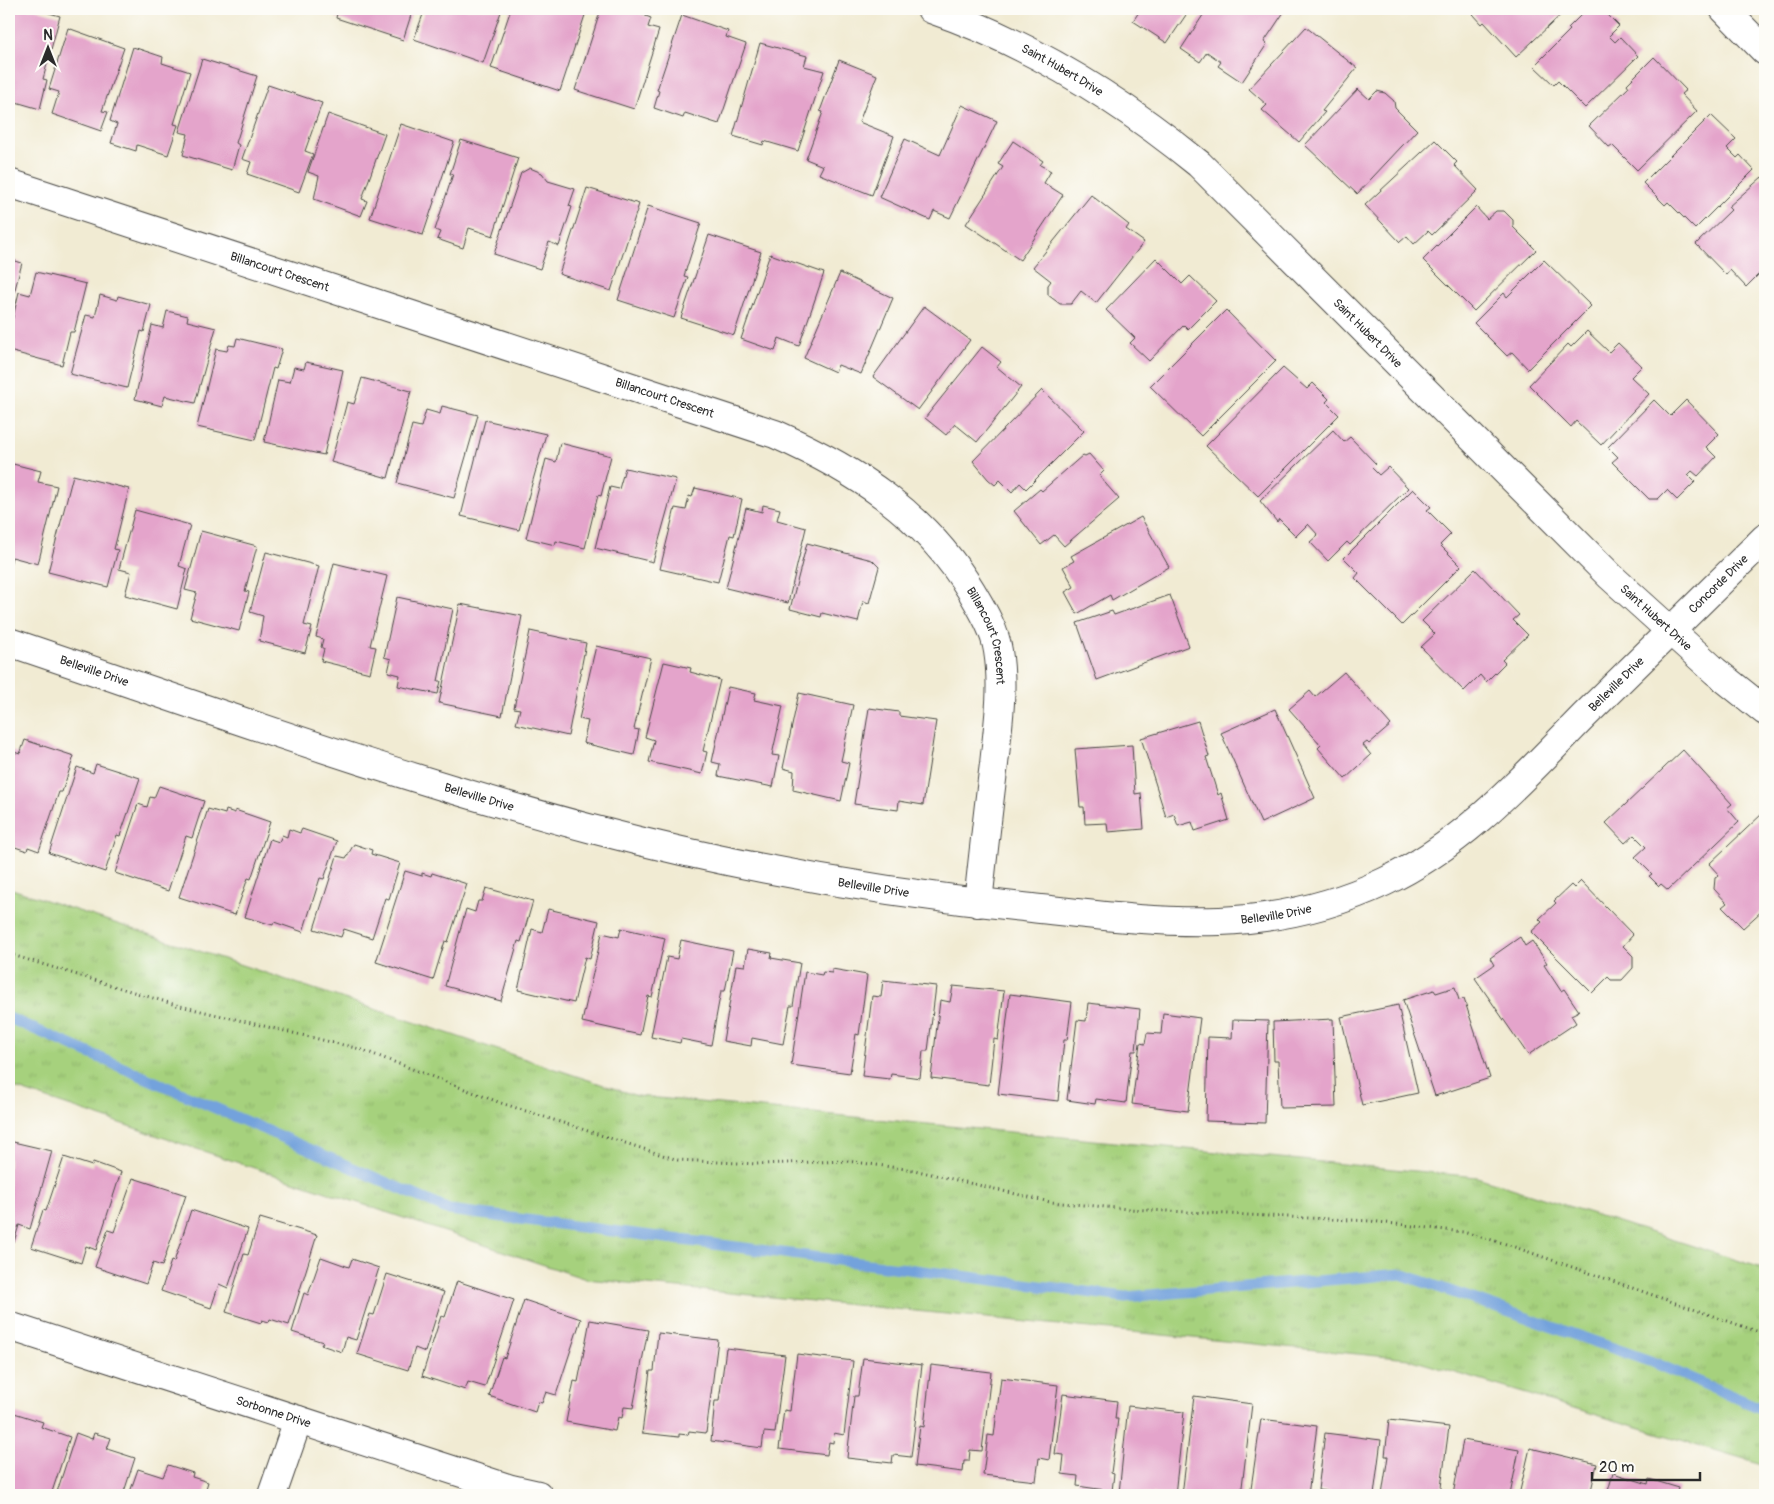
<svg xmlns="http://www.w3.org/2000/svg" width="1774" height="1504" font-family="Pangolin,sans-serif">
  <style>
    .grass { fill: url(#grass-tufts); stroke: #687e54 }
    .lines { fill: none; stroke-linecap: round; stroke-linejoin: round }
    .stream { stroke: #73a2dc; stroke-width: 11 }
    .building { fill: #e4a4cb }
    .minor-casing { stroke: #494844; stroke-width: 30 }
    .path { stroke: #494844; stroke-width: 3; stroke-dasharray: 1 4; stroke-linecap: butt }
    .minor { stroke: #fff; stroke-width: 28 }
    .labels { text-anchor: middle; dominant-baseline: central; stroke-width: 5; stroke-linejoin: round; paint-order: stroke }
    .street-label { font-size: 12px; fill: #2b2b2b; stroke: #fdfcf7 }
  </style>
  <defs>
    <pattern id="grass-tufts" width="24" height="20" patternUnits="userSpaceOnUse" patternTransform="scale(1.25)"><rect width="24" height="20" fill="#a6d17d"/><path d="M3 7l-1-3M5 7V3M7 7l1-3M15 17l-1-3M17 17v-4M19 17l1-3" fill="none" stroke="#8fb46c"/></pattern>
  </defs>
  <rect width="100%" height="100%" fill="#fdfcf7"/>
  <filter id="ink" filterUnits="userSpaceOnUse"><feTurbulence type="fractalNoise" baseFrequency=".02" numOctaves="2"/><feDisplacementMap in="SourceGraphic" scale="10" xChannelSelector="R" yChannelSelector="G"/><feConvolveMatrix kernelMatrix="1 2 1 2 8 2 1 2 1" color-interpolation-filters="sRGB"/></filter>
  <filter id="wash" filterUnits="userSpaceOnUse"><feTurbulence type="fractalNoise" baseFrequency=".0096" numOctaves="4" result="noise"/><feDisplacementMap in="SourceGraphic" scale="20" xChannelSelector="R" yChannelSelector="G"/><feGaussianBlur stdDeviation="1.12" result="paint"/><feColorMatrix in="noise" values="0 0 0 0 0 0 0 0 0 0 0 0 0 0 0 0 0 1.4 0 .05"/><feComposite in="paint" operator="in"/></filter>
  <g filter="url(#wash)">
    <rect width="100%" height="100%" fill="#f1ebd3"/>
    <path class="grass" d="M9,888l628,208 840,81 288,92v196l-356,-106 -823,-80 -577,-193z"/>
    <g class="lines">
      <path class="stream" d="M9,1018l440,192 676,87 276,-23 249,87 115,49"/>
    </g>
    <g id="blocks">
      <path class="building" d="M9,9h26l25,7 -17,63 4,1 -7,29 -31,-9z
        M338,9h75l-10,31 -67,-22z
        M425,9h77l-19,54 -69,-24z
        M511,9h76l-27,82 -69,-23z
        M601,9h38l-1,4 13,5 -3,9 11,3 -25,79 -59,-19z
        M1141,9h49l-23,34 -34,-22z
        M1207,9h79l-22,33 3,2 -25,38 -24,-16 3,-4 -14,-10 -7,10 -19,-13z
        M1473,9h94l-51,48 -32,-35 -2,2 -9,-10 2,-2z
        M1587,9h15l17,17 -10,10 6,6 5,-5 18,19 -53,52 -27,-27 -4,4 -20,-19 36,-36 -2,-2z
        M682,15l46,16 -2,6 20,7 -27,80 -34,-11 -2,5 -29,-10 5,-17 -2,-1z
        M1306,27l51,41 -35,43 3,1 -26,30 -37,-32 5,-5 -18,-16z
        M68,28l56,20 -22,63 6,1 -7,19 -49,-17 7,-22 -10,-3z
        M760,43l47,13 -3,10 20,5 -26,80 -34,-10 -1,4 -30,-9z
        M133,47l30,10 -1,6 28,9 -16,52 4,1 -10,30 -31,-10 -1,6 -25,-8 6,-19 -7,-3z
        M1654,57l32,33 -5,4 16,17 -60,59 -25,-25 -3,2 -20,-21 40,-39 -2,-3z
        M202,59l55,17 -21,67 3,2 -7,25 -49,-15 5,-21 -9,-2z
        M839,60l38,15 -18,47 35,14 -22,59 -53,-21 4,-8 -17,-7 17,-47 -3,-1z
        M268,85l54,18 -17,48 8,3 -14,38 -52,-18 4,-12 -9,-3z
        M1358,89l11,10 8,-8 8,2 9,8 1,7 22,22 -60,64 -52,-49z
        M962,105l35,16 -47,97 -16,-7 -4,9 -51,-23 26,-58 35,16z
        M328,114l57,20 -23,65 5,2 -6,15 -47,-17 5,-23 -11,-4z
        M1711,115l25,24 -9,9 10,10 3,-3 14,15 -59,59 -27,-27 -3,3 -22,-22z
        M401,124l53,18 -31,93 -53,-17z
        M461,140l57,18 -25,78 -24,-8 -6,20 -26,-9 3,-7 -5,-2 18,-56h-3z
        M1435,140l22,22 -3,3 24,25 -46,45 -4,-4 -14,13 -7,-8 -7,6 -35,-37z
        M1013,141l30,20 -3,4 11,6 -7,12 19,12 -43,65 -54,-36 37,-57 -5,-3z
        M530,168l12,5 6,8 27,8 -6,17 3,1 -13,39 -10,-4 -9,27 -46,-15 27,-81z
        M1762,177l3,4v87l-19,19 -16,-17 -4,5 -30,-31 35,-34 -3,-3z
        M587,188l52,16 -28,87 -52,-17z
        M1091,195l38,30 -3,4 18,13 -48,61 -15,-12 -10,13h-11l-12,-9v-10l3,-4 -18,-14z
        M648,206l53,17 -17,53 4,1 -14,41 -56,-18z
        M1476,207l11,12 9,-8h8l9,9v7l23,23 -62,61 -51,-51z
        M709,235l52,17 -27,83 -53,-17z
        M770,254l54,19 -25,73 -20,-8 -4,13 -34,-12z
        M1156,258l26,26 8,-8 26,25 -28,28 -4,-4 -35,36 -19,-18 5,-5 -29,-28z
        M9,259l13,4 -11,41 -2,-1z
        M1544,260l47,46 -63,63 -16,-17 -5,4 -33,-33 30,-30 3,4z
        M36,272l50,12 -12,48h-4l-8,33 -53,-14v-17l10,-42 11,3z
        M840,273l53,25 -32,76 -23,-9 -3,7 -31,-14z
        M100,295l17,5 1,-4 33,9 -7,27 -3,-1 -14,57 -57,-14 16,-59 9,2z
        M924,306l46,34 -52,70 -45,-33z
        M1226,310l50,51 -75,75 -51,-50z
        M167,311l21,5 -1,5 29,7 -21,75 -30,-7 -3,10 -27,-7 17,-74 11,3z
        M1587,331l22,21 9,-9 24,23 -11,11 18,17 -48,51 -25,-24 -5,6 -42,-42 39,-41 3,3z
        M237,338l45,11 -6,20 -3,-1 -18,72 -58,-13 19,-78 11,2 2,-6 6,1z
        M982,347l19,15 -4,5 24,20 -44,55 -22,-18 -9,11 -21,-17z
        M306,362l37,8 -19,85 -60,-13 14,-62 12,2 4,-15 10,2z
        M1283,368l24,21 6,-6 16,16 -3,3 13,13 -81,81 -52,-50z
        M362,378l49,13 -23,87 -57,-16 16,-60 7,2z
        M1042,390l42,41 -58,58 -6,-6 -8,9 -12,-12 -5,5 -7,-6 -15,-18z
        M1654,400l16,16 16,-16 33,34 -13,13 10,10 -18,19 -6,-5 -4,4 7,7 -18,18 -10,-10 -9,9h-9l-37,-37 6,-5 -10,-10z
        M442,406l36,9 -24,83 -57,-15 15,-58 9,2 5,-17 14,4z
        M485,420l61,14 -27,96 -58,-14z
        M1333,430l11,12 6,-5 26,27 -4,4 7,7 9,-8 20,21 -58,57 -3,-3 -19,19 -18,-19 8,-7 -10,-11 -12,12 -17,-17 -2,3 -17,-21z
        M560,443l51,13 -10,40 -3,-1 -13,53 -29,-7 -1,4 -29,-7 20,-79 10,3z
        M1089,454l15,17 -5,5 20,23 -55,47 -10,-11 -13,10 -27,-34 26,-22 2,2 41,-36 2,1z
        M9,463l32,8 -3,11 19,4 -19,78 -26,-7 -3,12z
        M625,468l51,11 -23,83 -58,-14 15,-61 9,2z
        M73,475l56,14 -15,60 4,1 -10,37 -60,-15z
        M695,488l47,11 -8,37 -4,-1 -12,47 -58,-13 15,-61 11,2 3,-14 3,1z
        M1413,489l18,18 -4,3 24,24 -11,11 21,21 -59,59 -47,-47 4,-5 -15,-15z
        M763,505l17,4 -3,11 29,8 -18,75 -62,-15 20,-80 16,4z
        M135,510l55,15 -11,41 8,3 -10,40 -52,-14 6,-23 -12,-3z
        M1141,517l28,50 -57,33 -2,-5 -33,19 -12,-22 9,-5 -11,-20 11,-6 -3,-5z
        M201,531l56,15 -12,45 4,1 -10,39 -49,-13 7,-25 -12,-3z
        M807,543l65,17 7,7 -10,36 -6,-2 -5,21 -36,-9 -1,4 -31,-8z
        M266,552l53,14 -15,59 8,2 -7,26 -46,-12 4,-25 -13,-4z
        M334,563l53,13 -17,70 6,1 -6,26 -49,-12 3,-12 -3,-2 2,-8 -7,-2z
        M1475,569l44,46 -6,5 15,15 -26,25 3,3 -19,19 -6,-7 -16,16 -43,-44 14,-13 -13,-13z
        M1170,595l19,51 -92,34 -20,-57 35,-12 2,4z
        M397,597l56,12 -15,72h3l-3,13 -40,-8 2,-11 -12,-3 3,-13 -7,-2z
        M460,604l62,12 -20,100 -63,-13z
        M530,631l56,12 -18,93 -52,-12 4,-15 -6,-1z
        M596,646l55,12 -17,71 5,1 -5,25 -51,-12 5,-22 -9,-2z
        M664,662l27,6 -1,4 30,8 -17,71 4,1 -5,22 -53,-12 5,-22 -9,-3z
        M1344,672l47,53 -22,19 -2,-2 -4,3 8,10 -26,24 -27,-31 3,-3 -32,-36 21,-18 5,6z
        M728,687l28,6 -2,7 29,6 -11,49 7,1 -6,31 -55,-11 2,-12 -8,-2z
        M799,693l54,12 -12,56 8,2 -8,38 -48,-11 1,-19 -11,-3z
        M869,708l30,4v4l37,5 -13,84 -24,-4 -1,9 -44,-6z
        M1275,709l40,89 -54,25 -40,-90z
        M1198,721l11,35 -3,1 12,38 3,-2 8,27 -34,11 -3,-9 -14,4 -4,-12 -8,3 -25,-79z
        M25,740l49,16 -12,36h-3l-20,59 -11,-4 -1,4 -18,-6v-87l2,-7 9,3z
        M1132,745l3,49 6,-1 3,36 -36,3 -1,-9 -22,1 -1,-17h-4l-5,-58z
        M1683,750l49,54 -5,4 12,14 -71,68 -7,-6 -2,2 -10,-10 3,-2 -17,-17 11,-10 -12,-12 -9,8 -19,-20z
        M96,764l44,14 -20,58 -3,-1 -12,37 -56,-19 28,-86 16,6z
        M159,786l45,15 -12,37 -6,-2 -18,55 -53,-18 23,-69 9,3 3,-10 4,1z
        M208,809l17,5 1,-4 9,3v-3l35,12 -19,57 -3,-1 -13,37 -56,-18z
        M1763,813l2,95 -22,20 -21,-21 5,-4 -13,-14 1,-11 4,-3 -10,-11z
        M289,829l11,4 2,-4 35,12 -13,38 -4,-1 -17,54 -29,-10 -1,3 -28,-8 25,-78 9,3 3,-7 5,2z
        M354,844l18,6 -1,4 29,9 -11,36 -4,-1 -13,40 -28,-9 -3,8 -27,-8 23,-73 9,2z
        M405,871l17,5v-3l9,3 1,-3 35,11 -19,58 -3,-1 -12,39 -57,-18z
        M1581,881l52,54 -10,11 10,10v12l-11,12h-11l-3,-3 -16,16 -61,-61 11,-10 -3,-3 17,-16 -2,-2 17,-16 3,3z
        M486,888l47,13 -12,41 -3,-1 -17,60 -56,-15 21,-77 9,3 3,-11h4z
        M548,909l51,12 -9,38 -5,-2 -11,46 -56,-13 14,-61 10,3z
        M621,928l44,10 -13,59 -4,-1 -8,39 -58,-13 20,-89 17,4z
        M1520,937l5,9 7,-5 15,22 -3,2 17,26 3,-2 15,22 -8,4 5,8 -48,32 -53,-77 19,-13 -4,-7z
        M681,940l52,11 -8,40h-4l-10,54 -30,-6 -1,4 -29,-6 16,-80 10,2z
        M748,949l24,4 -1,5 29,5 -7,43h-3l-7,38 -31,-6 -1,8 -28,-5 13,-76 9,1z
        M832,969l35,6 -8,60 -3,-1 -6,39 -59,-8 14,-93 17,3 1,-3 9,1z
        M883,980l53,6 -8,65h-5l-3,27 -29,-4 -1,5 -28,-3 10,-80 9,1z
        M953,986l51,5 -6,49 -4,-1 -5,46 -58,-7 9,-78 10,2z
        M1455,987l4,13 5,-1 26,79 -55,18 -32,-96 31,-10 2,3z
        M1010,994l62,8 -5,38h-3l-6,61 -60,-7z
        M1088,1003l52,6 -4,42h-4l-6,52 -30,-4 -1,5 -28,-4 10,-80 9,1z
        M1398,1005l20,88 -56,12 -21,-88z
        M1163,1013l37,5 -12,93 -56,-7 8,-61 5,1 2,-11 14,1z
        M1333,1019l3,88 -56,1 -2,-47h-4l-1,-39z
        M1233,1020l35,1 -3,102 -59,-2 2,-84 24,1z
        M9,1141l43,10 -22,78 -11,-4 -5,17 -5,-1z
        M64,1157l28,9 1,-4 28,10 -25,78 -10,-4 -5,17 -50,-16 12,-37 3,1z
        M133,1178l53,17 -24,71 -9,-3 -7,21 -51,-17 13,-37 6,2z
        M191,1210l57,19 -20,59 -9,-4 -8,24 -50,-17 10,-30 3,1z
        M260,1218l57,17 -28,90 -19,-6 -1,3 -7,-2 -1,3 -35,-11 18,-58 4,1z
        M321,1257l28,10 3,-8 27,9 -23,72 -10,-3 -4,15 -21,-7 2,-3 -31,-10 12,-39 4,2z
        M387,1274l57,18 -19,60 -10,-4 -7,22 -51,-16 13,-40 4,1z
        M457,1281l57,19 -29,87 -17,-5 -3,8 -43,-14 19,-60 4,1z
        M524,1300l57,19 -25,76 -10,-3 -4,11 -4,-1 -3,10 -46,-16 13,-39 3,1z
        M590,1320l58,10 -15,78 -9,-1 -2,11 -4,-1 -3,14 -49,-9 8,-41 4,1z
        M658,1333l60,7 -12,93 -17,-2 -1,4 -9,-1v3l-37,-4 8,-62h4z
        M726,1348l59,7 -10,78 -11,-1 -2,16 -51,-7 4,-40h4z
        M797,1354l56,7 -9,74 -10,-2 -1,10 -4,-1 -2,13 -48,-6 5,-39 6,1z
        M863,1358l59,7 -11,92 -18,-2 -1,8 -45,-5 7,-62h4z
        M931,1365l60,7 -9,79 -12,-1 -1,11h-5l-1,11 -48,-6 5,-40 4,1z
        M1001,1378l57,7 -9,75 -10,-2 -3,23 -53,-6 5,-40 6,1z
        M1063,1394l54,7 -2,18h3l-7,54 3,1 -2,17 -35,-5 1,-10 -16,-2 2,-19 -9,-1z
        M1194,1396l58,8 -11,91h-59z
        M1128,1406l56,6 -9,83 -56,-2z
        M11,1412l32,10 -2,5 29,10 -19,58h-42v-76z
        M1261,1419l56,7 -9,69h-58z
        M1389,1420l60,7 -9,68h-58l6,-39h-3z
        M76,1433l16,6 2,-6 17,5 -4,11 28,9 -12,37h-67z
        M1325,1433l56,7 -7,55h-43v-3l-13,-2z
        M1463,1440l56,10 -9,45h-57z
        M1530,1448l67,16 -7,31h-71z
        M168,1465l25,8 -1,4 16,5 -4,13h-75l9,-26 25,8z
        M1613,1473l35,11 1,-5 30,9 -2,7h-70z"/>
    </g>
  </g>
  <g filter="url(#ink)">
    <use href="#blocks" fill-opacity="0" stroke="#494844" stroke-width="1"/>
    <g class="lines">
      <defs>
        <g id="minor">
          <path id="s1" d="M931,9c99,34 187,89 268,155l411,412 105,95 50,40"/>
          <path d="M1724,9l41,42"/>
          <path id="s2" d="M9,183l766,251c81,36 150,80 197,158 10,17 23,38 26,59 6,37 0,75 -4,113 -6,46 -11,92 -16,139"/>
          <path id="s3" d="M9,642c193,65 386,135 583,187 144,38 291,64 440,79 126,14 233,30 352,-26 81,-38 140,-105 201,-167 60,-59 120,-118 180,-177"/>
          <path id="s4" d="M9,1326l502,163 27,6"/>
          <path d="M272,1495l26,-75"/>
        </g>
      </defs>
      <use href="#minor" class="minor-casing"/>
      <path class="path" d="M9,954l167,51 184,44 141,54 177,57 79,4 90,-3 67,9 136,32 79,7 241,12 93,11 40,11 262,91"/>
      <use href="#minor" class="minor"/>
    </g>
  </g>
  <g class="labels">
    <g class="street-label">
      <text stroke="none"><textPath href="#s1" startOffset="145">Saint Hubert Drive</textPath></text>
      <text stroke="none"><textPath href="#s2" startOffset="285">Billancourt Crescent</textPath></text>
      <text stroke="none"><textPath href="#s1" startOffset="550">Saint Hubert Drive</textPath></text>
      <text stroke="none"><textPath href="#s2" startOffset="690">Billancourt Crescent</textPath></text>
      <text stroke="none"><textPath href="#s3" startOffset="1868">Concorde Drive</textPath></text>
      <text stroke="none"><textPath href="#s1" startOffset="955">Saint Hubert Drive</textPath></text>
      <text stroke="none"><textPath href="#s2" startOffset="1110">Billancourt Crescent</textPath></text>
      <text stroke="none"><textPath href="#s3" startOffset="90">Belleville Drive</textPath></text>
      <text stroke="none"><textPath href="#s3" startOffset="1725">Belleville Drive</textPath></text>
      <text stroke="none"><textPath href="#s3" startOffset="495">Belleville Drive</textPath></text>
      <text stroke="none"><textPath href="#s3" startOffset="900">Belleville Drive</textPath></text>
      <text stroke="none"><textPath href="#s3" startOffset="1305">Belleville Drive</textPath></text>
      <text stroke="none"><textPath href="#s4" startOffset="278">Sorbonne Drive</textPath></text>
    </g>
  </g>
  <rect width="1774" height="1504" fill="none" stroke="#fdfcf7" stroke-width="30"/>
  <g transform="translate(48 48)" stroke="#fdfcf7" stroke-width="4" paint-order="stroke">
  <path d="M0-4L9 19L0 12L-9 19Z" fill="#2b2b2b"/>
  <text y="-8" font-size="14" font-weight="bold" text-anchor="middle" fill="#2b2b2b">N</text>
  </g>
  <path d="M1592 1472v8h108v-8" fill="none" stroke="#2b2b2b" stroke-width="2.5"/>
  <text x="1599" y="1472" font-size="15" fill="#2b2b2b" stroke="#fdfcf7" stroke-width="4" paint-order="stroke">20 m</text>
</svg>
